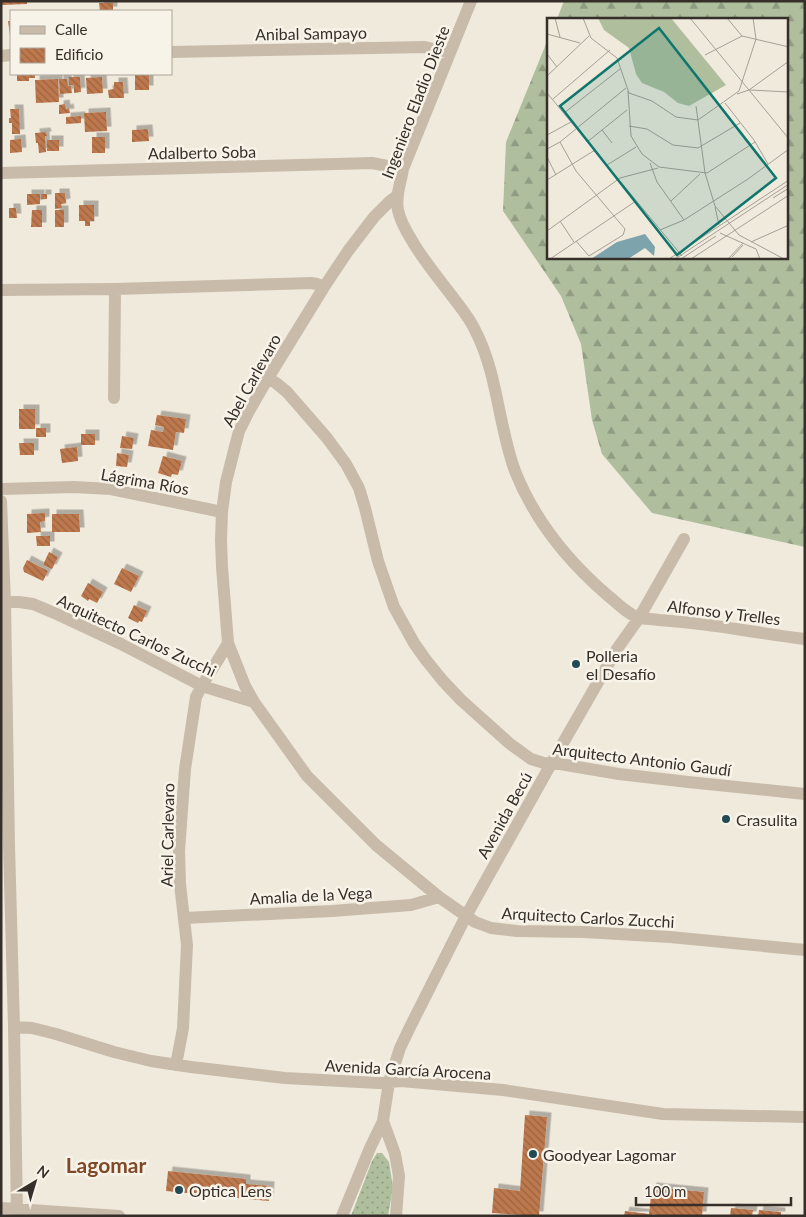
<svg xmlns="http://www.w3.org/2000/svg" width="806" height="1217" font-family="Lato,sans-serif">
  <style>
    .forest { fill: url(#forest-firs) }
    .park { fill: url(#park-dots) }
    .building { fill: url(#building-back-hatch); filter: url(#shadow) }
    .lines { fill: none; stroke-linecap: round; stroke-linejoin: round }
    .minor { stroke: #c8bba9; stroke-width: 12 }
    .poi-dot { fill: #214a54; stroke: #f8f3e9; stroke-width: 2 }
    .labels { text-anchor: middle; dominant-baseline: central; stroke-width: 5; stroke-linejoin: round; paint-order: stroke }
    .street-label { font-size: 16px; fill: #352e29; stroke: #f8f3e9 }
    .poi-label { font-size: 16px; fill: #352e29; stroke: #f8f3e9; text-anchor: start }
    .district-label { font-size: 21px; font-weight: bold; fill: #7f4827; stroke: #f8f3e9 }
    .inset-road { fill: none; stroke: #a59f95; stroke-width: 1 }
    .view { fill: #0f766e; fill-opacity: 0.15; stroke: #0f766e; stroke-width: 2.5 }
    .inset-edge { fill: none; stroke: #352e29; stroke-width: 2.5 }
  </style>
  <defs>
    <pattern id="forest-firs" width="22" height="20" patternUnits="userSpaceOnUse" patternTransform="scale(1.25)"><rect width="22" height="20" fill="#afbf9e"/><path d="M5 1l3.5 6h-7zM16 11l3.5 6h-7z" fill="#8f9c81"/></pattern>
    <pattern id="park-dots" width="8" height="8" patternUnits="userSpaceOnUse" patternTransform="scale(1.25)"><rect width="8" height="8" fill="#afbf9e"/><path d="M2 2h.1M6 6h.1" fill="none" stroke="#8f9c81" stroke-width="1.8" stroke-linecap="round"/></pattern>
    <pattern id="building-back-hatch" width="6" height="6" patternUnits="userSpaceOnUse" patternTransform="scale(1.25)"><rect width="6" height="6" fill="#be784d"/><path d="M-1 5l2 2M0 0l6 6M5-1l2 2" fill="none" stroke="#9b6340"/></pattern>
    <filter id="shadow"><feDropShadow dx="4.5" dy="-4.5" stdDeviation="0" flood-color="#0004"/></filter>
  </defs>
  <rect width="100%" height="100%" fill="#f0eadd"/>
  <path class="forest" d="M564,1h241v546l-153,-34 -50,-59 -10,-34 -11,-76 -20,-48 -58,-85 3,-69 42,-103v219h239v-239h-230z"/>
  <path class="park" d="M377,1153h5l7,9 4,25 -5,29h-37l21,-55z"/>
  <path class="building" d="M1,1h26v3l-26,1z
    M99,3h14v8h-13z
    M8,21h3v13l-1,1z
    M17,74h18v4h-6v3h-12z
    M135,74h14v16h-14z
    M69,77h11l1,15 -7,1v-8h-5z
    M102,77l1,16 -16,1 -1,-16z
    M58,79l1,23 -23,1 -1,-23z
    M59,79h8l1,7h3l1,7 -12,1z
    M114,82h9l1,16h-15l-1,-8 6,-1z
    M65,104l1,5 3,-1 1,5 -11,1v-9z
    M10,109h9l1,25h-8v-11h-3v-5h2z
    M106,112l1,19 -22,1 -1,-19z
    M81,116v7l-15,1v-7z
    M148,129l1,12 -17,1v-12z
    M46,132l1,4h-2l1,16 -7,1 -1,-10h-2l-1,-10z
    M92,137h13v16h-13z
    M21,139l1,13 -12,1v-13z
    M47,140h12v11h-12z
    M55,193h10l1,10 -5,1 1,4 -7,1z
    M27,194h13v10l-13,1z
    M41,194h6v5h-6z
    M79,205h15v16h-4v5h-5v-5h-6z
    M9,208h7l1,10h-8z
    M32,210h10v17h-11z
    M55,210h9v17h-9z
    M19,409h16v20h-16z
    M157,415l29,4 -2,14 -8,-1 -3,18 -25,-4 3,-16 12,2 1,-5 -9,-2z
    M36,428h10v9h-10z
    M81,434h14v11h-14z
    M122,436l12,2 -2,11 -12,-1z
    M19,443h15v12h-14z
    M77,447l1,14 -16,2 -2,-14z
    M117,453l12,2 -2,12 -11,-1z
    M163,456l19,5 -4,14 -6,-1 -1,3 -13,-4z
    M45,513v8l-5,1 1,10 -14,1v-19z
    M52,514h27l1,18h-28z
    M36,536h14v10h-13z
    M49,552l9,5 -6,12 -9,-4z
    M27,560l21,11 -5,10 -19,-9 -1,-4z
    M122,568l17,8 -8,16 -17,-8z
    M88,583l15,9 -6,11 -8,-4 -1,2 -7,-5z
    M134,605l13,6 -5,11 -3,-1 -1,2 -10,-5z
    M525,1115l22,2 -8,99 -47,-3 2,-25 26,3z
    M168,1171l78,8v5l24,2 -1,15 -103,-10z
    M652,1187l52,5 -2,24h-37l-16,-2h3v2h-28l1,-5 24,3z
    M731,1208l22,2 -1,6h-22z
    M759,1210l22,2v4h-23z"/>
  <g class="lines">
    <path class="minor" d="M471,1l-68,168c-2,13 -8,28 -5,41 2,12 10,24 16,34 11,18 25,35 38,52 8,11 17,21 23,34 23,44 23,95 40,141 19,48 53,90 91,123 10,8 22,21 34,24 6,1 13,1 19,2 14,1 27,2 41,4 35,4 70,11 105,15
      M171,52l254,-5 25,6
      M1,56l10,-1
      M1,173l371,-10 31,6
      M398,195l-9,7 -15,15 -26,34 -24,36 -56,91 -19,33 -10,20 -13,51 -4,30 -1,28 1,27 6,76 17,43 9,16 53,74 69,69 63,52 36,25 16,6 26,3 67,1 86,5 135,13
      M1,290l114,-1 196,-6 6,1 7,3
      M268,378l8,5 11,9 40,46 19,26 13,24 6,20 13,53 16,46 20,36 12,17 17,21 18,19 48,43 22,16 13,4 16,1 59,10 69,8 117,12
      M114,398l1,-109
      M1,489l73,-2 37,2 111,23
      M1,501l4,101 4,243 5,182 3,189
      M1,601l18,1 14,2 26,11 62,29 81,42 52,16
      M184,918l148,-7 79,-6 28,-8
      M14,1027l18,1 24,6 58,18 37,9 40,6 94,11 93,5 23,-2 102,9 160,24 142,3
      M176,1065l7,-37 4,-83 -7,-61 -1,-33 6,-82 11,-72c9,-18 22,-36 32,-54
      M1,1208l118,8
      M342,1216l28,-68 13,-27
      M396,1216l3,-40 -4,-22 -12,-33 6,-39 11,-34 11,-23 55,-109 85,-152 66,-115 22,-31 45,-79"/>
  </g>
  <g class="poi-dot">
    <circle cx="576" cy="664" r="5"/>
    <circle cx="726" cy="819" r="5"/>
    <circle cx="533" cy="1154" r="5"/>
    <circle cx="179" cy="1190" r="5"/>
  </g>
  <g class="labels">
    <g class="street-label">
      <text transform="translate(311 33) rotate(-1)">Anibal Sampayo</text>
      <text transform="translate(415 102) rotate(-69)">Ingeniero Eladio Dieste</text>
      <text transform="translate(202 152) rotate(-1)">Adalberto Soba</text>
      <text transform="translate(251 380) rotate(-61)">Abel Carlevaro</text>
      <text transform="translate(145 481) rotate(10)">Lágrima Ríos</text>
      <text transform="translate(724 612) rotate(7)">Alfonso y Trelles</text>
      <text transform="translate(137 635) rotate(25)">Arquitecto Carlos Zucchi</text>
      <text transform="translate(642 759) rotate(7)">Arquitecto Antonio Gaudí</text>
      <text transform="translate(504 815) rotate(-61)">Avenida Becú</text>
      <text transform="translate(167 835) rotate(-89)">Ariel Carlevaro</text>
      <text transform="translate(311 895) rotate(-3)">Amalia de la Vega</text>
      <text transform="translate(588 917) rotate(3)">Arquitecto Carlos Zucchi</text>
      <text transform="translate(408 1069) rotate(3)">Avenida García Arocena</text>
    </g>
    <g class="poi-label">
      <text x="586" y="655">Polleria<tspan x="586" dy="18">el Desafío</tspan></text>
      <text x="736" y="819">Crasulita</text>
      <text x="543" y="1154">Goodyear Lagomar</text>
      <text x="189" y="1190">Optica Lens</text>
    </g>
    <g class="district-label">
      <text x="106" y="1164">Lagomar</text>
    </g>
  </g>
  <g transform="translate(547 18)">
    <rect width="241" height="241" fill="#f0eadd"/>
    <path d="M51,0h73l55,67 -37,21 -11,-3 -14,-11 -22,-9 -6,-9 -7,-26 -25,-18z" fill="#afbf9e"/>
    <path d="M98,216l10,13 -1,9 -9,-8 -17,11h-37l26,-17z" fill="#7da3ac"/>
    <path class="inset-road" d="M8,0l5,19M36,0l8,20 26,20 12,35 23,8 24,16 22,3M143,0l99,121M180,0l15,18M0,16l33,9M0,36l10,13M158,37l37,-19 47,11M0,58l42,-40M203,72l39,2M81,73l3,45 11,18 17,13 48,6 48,-31M0,75l135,163M190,76l12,-4 40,-29M6,81l57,-49M178,85l29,37 14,24M149,88l9,67 10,33 24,29 45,24M17,95l56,-44M151,102l41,-29 17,-52 -3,-21M82,108l18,3 26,16 25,3 42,-25M55,112l10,13M0,117l24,-13M13,124l16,29 49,58 -2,6 -34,21 -13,-15M40,124l40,-32M0,131l13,-7 66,-54M0,139l9,18M103,145l7,19 27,38M60,147l29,-18M0,162l48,-30M226,180l16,-10M124,183l29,-27M168,189l4,18M13,203l14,21M113,212l24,-10 64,-41 41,-30M0,213l73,-53 38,-10M173,215l36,16 4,10M204,224l38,-17M185,239l11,-12M3,241l86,-58M122,241l120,-79M128,241l114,-75M134,241l35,-23M144,241l98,-64M181,241l15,-16"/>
    <path class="view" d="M112,10l117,150 -99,77 -117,-149z"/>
    <rect width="241" height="241" class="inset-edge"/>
  </g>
  <rect width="806" height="1217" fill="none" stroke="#352e29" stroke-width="5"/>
  <rect x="10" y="10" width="162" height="65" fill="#f8f3e9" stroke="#aaa49c"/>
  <rect x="20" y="26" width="25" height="8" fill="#c8bba9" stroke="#aaa49c"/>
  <text x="55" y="35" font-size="15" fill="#352e29">Calle</text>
  <rect x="20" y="48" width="25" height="15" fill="url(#building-back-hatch)" stroke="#aaa49c"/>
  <text x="55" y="60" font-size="15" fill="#352e29">Edificio</text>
  <g transform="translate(35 1182) rotate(38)" stroke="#f8f3e9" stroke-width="4" paint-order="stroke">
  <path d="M0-4L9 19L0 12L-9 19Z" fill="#352e29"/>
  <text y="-8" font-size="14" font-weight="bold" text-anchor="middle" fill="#352e29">N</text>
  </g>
  <path d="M636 1197v8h155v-8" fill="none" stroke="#352e29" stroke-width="2.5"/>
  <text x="644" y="1197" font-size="15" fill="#352e29" stroke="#f8f3e9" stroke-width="4" paint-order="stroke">100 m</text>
</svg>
